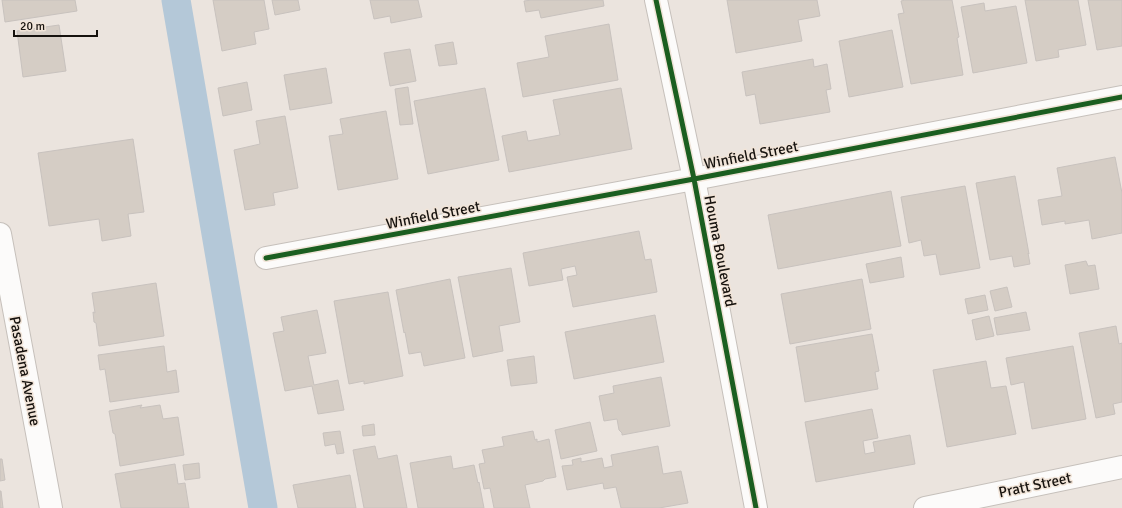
<svg xmlns="http://www.w3.org/2000/svg" width="1122" height="508" font-family="Signika,sans-serif">
  <style>
    .lines { fill: none; stroke-linecap: round; stroke-linejoin: round }
    .canal { stroke: #b4c8d8; stroke-width: 29 }
    .building { fill: #d5cdc5; stroke: #c8c2be }
    .minor-casing { stroke: #c6c0bb; stroke-width: 24 }
    .minor { stroke: #fcfbfa; stroke-width: 22 }
    .cycleway-casing { stroke: #f1e4d8; stroke-width: 8 }
    .cycleway { stroke: #1b5e20; stroke-width: 5 }
    .labels { text-anchor: middle; dominant-baseline: central; stroke-width: 3; stroke-linejoin: round; paint-order: stroke }
    .street-label { font-size: 15px; fill: #16120e; stroke: #f1e4d8 }
  </style>
  <rect width="100%" height="100%" fill="#ebe4de"/>
  <g class="lines">
    <path class="canal" d="M176,0l87,508"/>
  </g>
  <path class="building" d="M2,0h73l2,11 -72,11z
    M213,0h51l5,29 -15,3 2,12 -34,7z
    M272,0h26l2,10 -25,5z
    M370,0h48l4,17 -31,6 -1,-7 -16,3z
    M532,0h71l1,6 -63,12 -2,-8 -13,2 -2,-11z
    M727,0h90l3,16 -22,4 4,21 -66,12z
    M905,0h47l7,37 -2,1 6,37 -52,9 -13,-70 6,-1 -3,-12z
    M1025,0h53l8,45 -28,5 1,7 -23,4z
    M1088,0h34v46l-25,4z
    M984,3l1,8 31,-5 11,57 -54,10 -12,-66z
    M609,24l9,56 -95,17 -6,-34 32,-6 -4,-21z
    M59,25l7,46 -43,6 -6,-46z
    M892,30l11,57 -54,10 -10,-56z
    M453,42l4,22 -18,2 -4,-21z
    M410,49l6,32 -26,5 -6,-33z
    M813,59l1,8 13,-3 4,25 -5,1 4,22 -70,12 -5,-30 -9,2 -4,-24z
    M326,68l6,35 -42,7 -6,-35z
    M247,82l5,28 -29,6 -5,-28z
    M408,87l5,37 -13,1 -5,-36z
    M485,88l14,72 -71,14 -14,-73z
    M621,88l11,61 -123,23 -7,-36 24,-5 2,10 32,-6 -7,-35z
    M386,111l12,68 -60,11 -9,-54 14,-2 -3,-15z
    M285,116l13,72 -25,5 2,12 -30,5 -11,-60 26,-6 -4,-23z
    M133,139l11,73 -16,2 3,22 -29,5 -3,-22 -50,7 -11,-73z
    M1115,157l7,36v40l-30,6 -3,-19 -24,4v-3l-23,4 -4,-25 24,-4 -5,-28z
    M1015,176l14,78 -1,-1 2,11 -16,3 -2,-11 -22,4 -14,-77z
    M965,186l15,82 -40,7 -4,-21 -12,2 -3,-16 -12,3 -8,-46z
    M891,191l10,55 -123,23 -10,-54z
    M639,231l6,29 6,-1 6,33 -84,15 -6,-30 10,-2 -2,-9 -14,3 2,11 -34,6 -6,-33z
    M901,257l3,20 -34,6 -4,-19z
    M1086,261l2,5 7,-1 4,24 -29,5 -5,-29z
    M511,268l9,54 -21,4 4,25 -30,6 -15,-80z
    M450,279l15,79 -41,8 -3,-14 -12,2 -4,-22 -1,1 -8,-43z
    M862,279l9,50 -81,15 -9,-50z
    M156,283l8,53 -65,10 -3,-23 -2,-1 -1,-10 2,1 -3,-20z
    M1007,287l5,20 -17,4 -5,-20z
    M388,292l15,84 -39,8v-3l-15,3 -15,-83z
    M985,295l3,15 -20,4 -3,-15z
    M317,310l9,43 -18,3 6,29 24,-5 6,30 -26,4 -6,-28 -27,5 -12,-58 11,-2 -3,-14z
    M1026,312l4,18 -33,5 -3,-17z
    M655,315l9,47 -90,17 -9,-47z
    M989,316l5,20 -18,4 -4,-20z
    M1116,326l3,18 3,-1v59l-9,2 2,10 -19,4 -17,-85z
    M872,334l7,37 -4,1 3,17 -73,13 -9,-55z
    M164,346l3,26 9,-2 3,22 -69,10 -5,-33 -5,1 -2,-15z
    M1073,346l13,73 -54,10 -8,-47 -13,3 -5,-27z
    M534,356l3,27 -26,3 -4,-26z
    M986,361l5,27 15,-2 10,48 -69,13 -14,-77z
    M661,377l9,49 -48,9v-2l-3,-3 -2,-11 -13,2 -5,-25 15,-3 -1,-7z
    M142,405l-2,3 20,-3 3,14 15,-2 6,38 -64,11 -5,-32 -2,-1 -4,-22z
    M872,409l6,29 -15,3 2,13 10,-2 -2,-10 37,-7 5,29 -99,18 -11,-60z
    M590,422l7,29 -36,8 -6,-29z
    M374,424l1,11 -12,1 -1,-10z
    M340,431l4,22 -7,1 -2,-10 -10,2 -2,-13z
    M533,431l2,9 2,-1v3l12,-3 7,38 -11,2 -2,2 -18,4 5,23h-36l-4,-20 -6,1 -5,-25 6,-1 -3,-13 22,-4 -2,-9z
    M375,446l3,13 19,-4 10,53h-43l-11,-58z
    M658,446l5,28 18,-3 7,32 -29,5h-38l-5,-21 -12,2 -1,-6 -36,7 -5,-24 11,-1 -1,-5 9,-2v4l21,-4 2,10 9,-2 -2,-11z
    M451,456l2,13 21,-4 4,18 1,-1 5,26h-66l-8,-45z
    M0,459h2l3,21 -5,1z
    M199,463l1,15 -15,2 -2,-15z
    M175,464l3,20 7,-1 4,25h-68l-6,-34z
    M350,475l6,33h-58l-5,-23z
    M0,491h1l2,17h-3z"/>
  <g class="lines">
    <defs>
      <path id="minor" d="M656,0l38,179 62,329
        M0,234l51,274
        M266,258l428,-79 428,-82
        M925,508l197,-41"/>
    </defs>
    <use href="#minor" class="minor-casing"/>
    <use href="#minor" class="minor"/>
    <defs>
      <path id="cycleway" d="M656,0l38,179 62,329
        M266,258l428,-79 428,-82"/>
    </defs>
    <use href="#cycleway" class="cycleway-casing"/>
    <use href="#cycleway" class="cycleway"/>
  </g>
  <g class="labels">
    <g class="street-label">
      <text transform="translate(751 155) rotate(-11)">Winfield Street</text>
      <text transform="translate(433 215) rotate(-11)">Winfield Street</text>
      <text transform="translate(720 251) rotate(79)">Houma Boulevard</text>
      <text transform="translate(25 371) rotate(79)">Pasadena Avenue</text>
      <text transform="translate(1035 485) rotate(-12)">Pratt Street</text>
    </g>
  </g>
  <path d="M14 30v6h83v-6" fill="none" stroke="#16120e" stroke-width="2"/>
  <text x="20" y="30" font-size="12" fill="#16120e" stroke="#f1e4d8" stroke-width="3" paint-order="stroke">20 m</text>
</svg>
